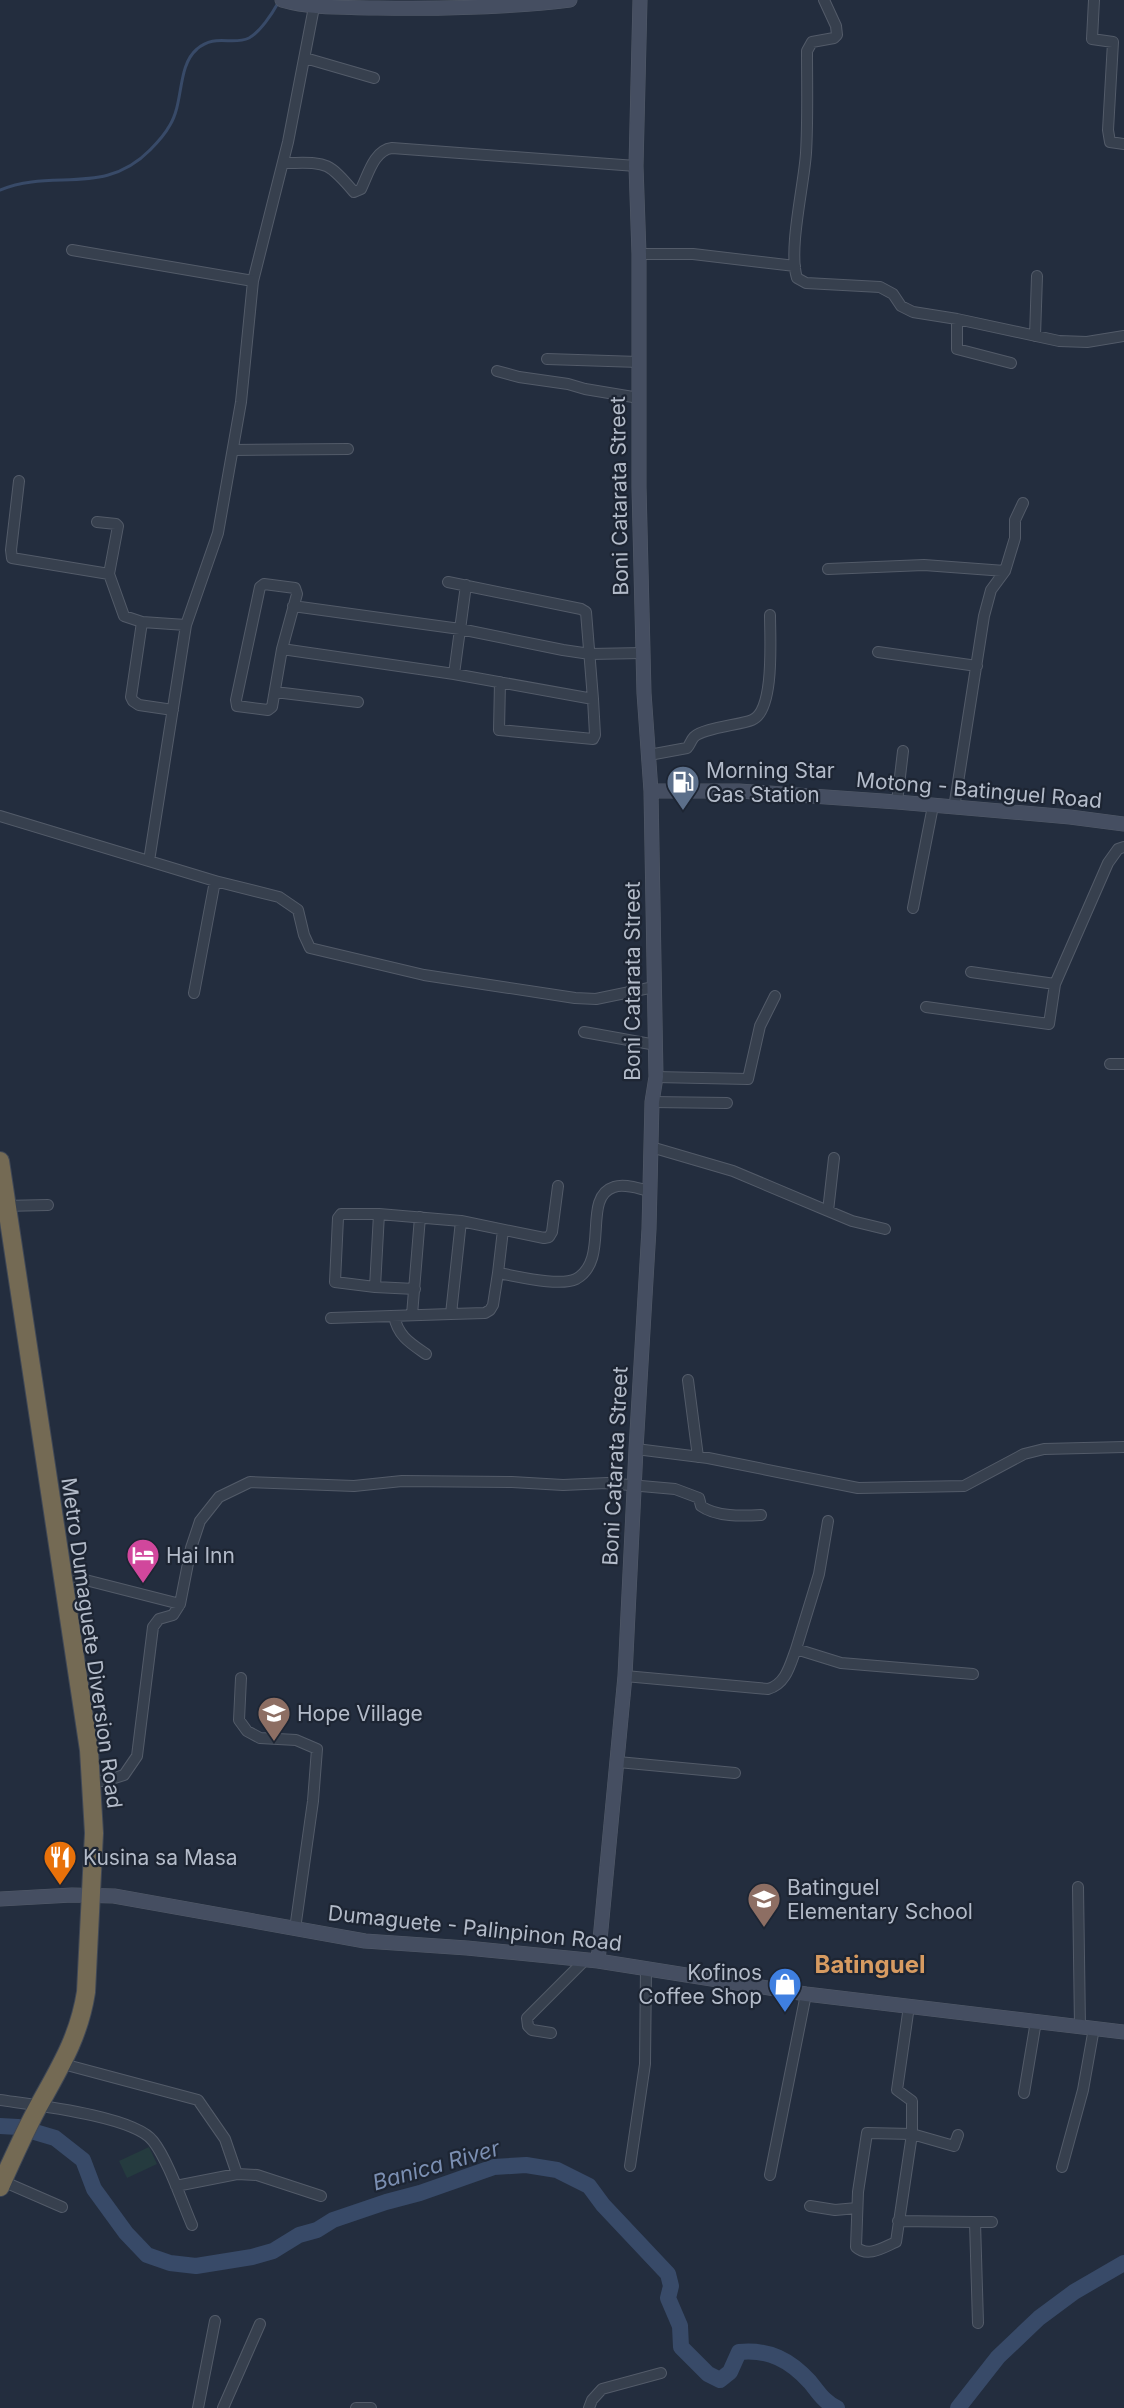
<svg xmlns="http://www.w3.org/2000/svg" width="1124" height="2408" font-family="Inter,sans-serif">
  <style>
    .green { fill: #253b3f }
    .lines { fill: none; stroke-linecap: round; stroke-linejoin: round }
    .stream { stroke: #384a68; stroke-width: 3 }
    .river { stroke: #384a68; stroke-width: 16 }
    .street-casing { stroke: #535b69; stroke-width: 12 }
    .secondary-casing { stroke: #535b69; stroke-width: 15 }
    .highway-casing { stroke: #404856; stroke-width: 20 }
    .street { stroke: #37404e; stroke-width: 10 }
    .secondary { stroke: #454e61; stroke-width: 14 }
    .highway { stroke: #746a54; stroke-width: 18 }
    .labels { text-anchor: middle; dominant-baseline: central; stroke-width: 4.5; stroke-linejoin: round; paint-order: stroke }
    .street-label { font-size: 21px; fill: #b3bbc9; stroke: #1d2533 }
    .poi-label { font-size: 21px; fill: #b3bbc9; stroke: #1d2533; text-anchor: start }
    .water-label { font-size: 22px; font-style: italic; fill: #7b8fb2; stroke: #1d2533 }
    .quarter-label { font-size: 24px; font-weight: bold; fill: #d79b61; stroke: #1d2533 }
  </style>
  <rect width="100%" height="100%" fill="#232d3e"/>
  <path class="green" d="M149,2147l8,17 -30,14 -8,-17z"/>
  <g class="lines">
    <path class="stream" d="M0,190c53,-22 104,7 150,-40 8,-8 15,-16 20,-25 14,-23 7,-59 27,-76 18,-16 35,-3 52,-11 11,-6 23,-24 29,-35"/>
    <path class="river" d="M0,2126l18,1 37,11 28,22 11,29 32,44 21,22 23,8 26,3 56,-9 21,-6 26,-16 18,-5 16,-10 53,-18 34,-9 74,-26 32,-2 31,5 32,16 14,19 65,69 3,12 -3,12 12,28 1,21 27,27 12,6 10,-8 9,-20c30,-3 51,8 71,30 9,11 14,20 27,26
      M958,2408l40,-51 41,-39 35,-26 50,-29"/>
    <defs>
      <path id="street" d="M824,0l12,26 1,9 -3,3 -22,4 -5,9c0,34 1,69 -1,102 -2,32 -18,97 -9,125l9,5 74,4 13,7 8,12 12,6 44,7 102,22 28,1 37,-6
        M1094,0l-2,39 21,3 -5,88 2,12 14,2
        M305,58l69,20
        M283,163c43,0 43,-4 71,29l7,-3c7,-14 13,-39 31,-41l244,18
        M72,250l181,31
        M639,254h54l102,12
        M957,319v30l54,14
        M1035,336l2,-60
        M547,359l92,3
        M497,371l22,6 49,7 17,5 54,9
        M233,450l115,-1
        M19,481l-8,69 1,8 97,16
        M97,522l19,2 2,2 -9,48 15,42 18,6 44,3
        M828,569l96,-4 81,6
        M264,584l31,4 2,6 -15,55 -10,58 -4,3 -31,-4 -1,-6 24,-113z
        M293,606l167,23 103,21 27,4 53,-1
        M142,622l-11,75 2,4 6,4 34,5
        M282,649l172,25 139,25 -7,-87 -5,-3 -133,-27
        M878,652l99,14
        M454,674l12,-89
        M500,682l-1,48 94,9 2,-4 -2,-36
        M275,692l83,10
        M649,755l38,-7c3,-3 4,-8 7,-11 9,-9 46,-12 58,-17 23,-9 18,-82 18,-105
        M897,802l6,-51
        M954,808l30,-192 7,-26 14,-19 10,-33v-18l8,-17
        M0,816l215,65 64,16 19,13 6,25 6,13 114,27 151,23 21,1 58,-12
        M149,861l37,-236 32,-92 23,-131 12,-121 35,-139 26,-135
        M913,908l20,-102
        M1055,984l53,-121 10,-14 6,-2
        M194,993l21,-112
        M926,1007l123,17 6,-40 -84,-12
        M584,1032l72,13
        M1110,1064h14
        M656,1077l92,2 12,-53 15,-30
        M652,1102l75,1
        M651,1147l82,24 95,40 6,-53
        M3,1206l45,-1
        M828,1211l24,10 33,8
        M498,1273c19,3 61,14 78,6 35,-19 5,-82 38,-92 11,-4 25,2 36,4
        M375,1287l4,-73
        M415,1289l-40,-2 -40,-5 3,-64 3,-4h38l82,7 83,17 5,-1 3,-5 6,-46
        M451,1314l10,-93
        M412,1315l8,-98
        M394,1316c4,20 16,27 32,38
        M331,1318l120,-4 34,-1 5,-3 3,-5 5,-32 5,-43
        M688,1380l10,77
        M636,1449l72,9 150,30 106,-2 60,-32 20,-5 80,-2
        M62,1574l118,30
        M796,1649l23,-75 9,-53
        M625,1676l143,13c18,-5 22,-24 28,-40l45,14 132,11
        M241,1678l-2,42 8,11 13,7 36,2 21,9 -4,52 -18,128
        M618,1762l117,11
        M92,1781h13l19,-6 13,-19 16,-129 6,-8 14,-4 7,-11 11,-56 9,-27 19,-24 31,-15 104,4 48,-5 110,1 51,3 44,-2 68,6 24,9 2,8c15,11 41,10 60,9
        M1078,1887l2,140
        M909,2006l-12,84 15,11v33l-16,108c-12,5 -28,16 -40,5l2,-55 9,-59 45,1 42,12 4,-11
        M551,2033l-19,-3 -4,-4 -1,-8 58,-58
        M63,2064l135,36 27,39 12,35
        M1024,2093l12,-72
        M0,2100c33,5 134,16 153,41 15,19 29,61 39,84
        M630,2166l15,-102 1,-96
        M1062,2167l21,-77 11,-62
        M770,2175l36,-181
        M0,2180l62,27
        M176,2186l61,-12 20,1 64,21
        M810,2206l25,4 22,-2
        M898,2221l77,1 3,101
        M975,2222h17
        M198,2408l17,-87
        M223,2408l37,-84
        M356,2408h15
        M589,2408l3,-8 10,-11 59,-16"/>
      <path id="secondary" d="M282,0c31,9 63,7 96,8 64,1 127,0 192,-8
        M651,791h88l158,11 173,15 54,7
        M0,1899l72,-4 42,1 251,45 102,7 131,13 208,33 318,38
        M598,1961l27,-285 11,-227 13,-220 3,-127 4,-25 -5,-286 -7,-98 -5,-206v-233l-3,-88 4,-166"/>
      <path id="highway" d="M0,1161l89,589 5,83 -8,159c-7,45 -26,75 -48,115 -14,26 -26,53 -38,80"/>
    </defs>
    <use href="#street" class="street-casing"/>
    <use href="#secondary" class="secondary-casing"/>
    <use href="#highway" class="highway-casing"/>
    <use href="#street" class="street"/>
    <use href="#secondary" class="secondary"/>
    <use href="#highway" class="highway"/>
  </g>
  <defs>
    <symbol id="fuel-pin" viewBox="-11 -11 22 30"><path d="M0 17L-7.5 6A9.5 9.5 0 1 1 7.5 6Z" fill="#5c6f8a" stroke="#1d2533"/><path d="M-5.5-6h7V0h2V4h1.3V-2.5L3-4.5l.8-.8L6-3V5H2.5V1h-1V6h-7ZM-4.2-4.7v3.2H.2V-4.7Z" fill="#fff"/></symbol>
    <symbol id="hotel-pin" viewBox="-11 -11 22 30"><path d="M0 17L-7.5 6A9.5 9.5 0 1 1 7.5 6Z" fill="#d1479c" stroke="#1d2533"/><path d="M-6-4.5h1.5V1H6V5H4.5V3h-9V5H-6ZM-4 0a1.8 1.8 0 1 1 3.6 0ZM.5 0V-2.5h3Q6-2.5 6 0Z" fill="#fff"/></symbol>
    <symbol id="school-pin" viewBox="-11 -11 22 30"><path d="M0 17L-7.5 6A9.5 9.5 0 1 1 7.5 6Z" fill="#8d6e63" stroke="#1d2533"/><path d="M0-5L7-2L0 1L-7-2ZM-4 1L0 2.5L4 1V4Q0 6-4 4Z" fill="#fff"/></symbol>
    <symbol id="restaurant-pin" viewBox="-11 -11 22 30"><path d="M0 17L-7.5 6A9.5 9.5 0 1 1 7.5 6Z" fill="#e8710a" stroke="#1d2533"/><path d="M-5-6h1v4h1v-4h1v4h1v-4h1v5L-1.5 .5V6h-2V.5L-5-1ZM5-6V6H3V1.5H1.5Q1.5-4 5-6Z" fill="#fff"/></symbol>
    <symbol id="shop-pin" viewBox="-11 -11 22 30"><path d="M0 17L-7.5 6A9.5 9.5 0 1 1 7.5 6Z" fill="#3f7fe0" stroke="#1d2533"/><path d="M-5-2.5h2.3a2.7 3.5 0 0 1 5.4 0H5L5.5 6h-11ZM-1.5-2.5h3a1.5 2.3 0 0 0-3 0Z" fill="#fff"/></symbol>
  </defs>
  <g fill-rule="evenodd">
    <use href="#fuel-pin" x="664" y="763" width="38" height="52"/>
    <use href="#hotel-pin" x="124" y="1536" width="38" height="52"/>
    <use href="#school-pin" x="255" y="1694" width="38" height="52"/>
    <use href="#restaurant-pin" x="41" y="1838" width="38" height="52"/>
    <use href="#school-pin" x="745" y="1880" width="38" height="52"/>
    <use href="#shop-pin" x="766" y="1965" width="38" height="52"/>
  </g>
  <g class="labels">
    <g class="street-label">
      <text transform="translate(619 496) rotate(-91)">Boni Catarata Street</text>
      <text transform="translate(979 790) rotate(5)">Motong - Batinguel Road</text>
      <text transform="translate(632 981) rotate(-90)">Boni Catarata Street</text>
      <text transform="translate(615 1466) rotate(-87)">Boni Catarata Street</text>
      <text transform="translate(92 1643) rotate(82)">Metro Dumaguete Diversion Road</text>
      <text transform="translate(475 1928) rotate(6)">Dumaguete - Palinpinon Road</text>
    </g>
    <g class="poi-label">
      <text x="706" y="770">Morning Star<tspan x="706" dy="24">Gas Station</tspan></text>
      <text x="166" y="1555">Hai Inn</text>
      <text x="297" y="1713">Hope Village</text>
      <text x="83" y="1857">Kusina sa Masa</text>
      <text x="787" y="1887">Batinguel<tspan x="787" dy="24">Elementary School</tspan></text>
      <text x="762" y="1972" text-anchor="end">Kofinos<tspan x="762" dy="24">Coffee Shop</tspan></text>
    </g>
    <g class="water-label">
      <text transform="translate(436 2165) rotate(-16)">Banica River</text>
    </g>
    <g class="quarter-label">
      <text x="870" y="1964">Batinguel</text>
    </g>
  </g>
</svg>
